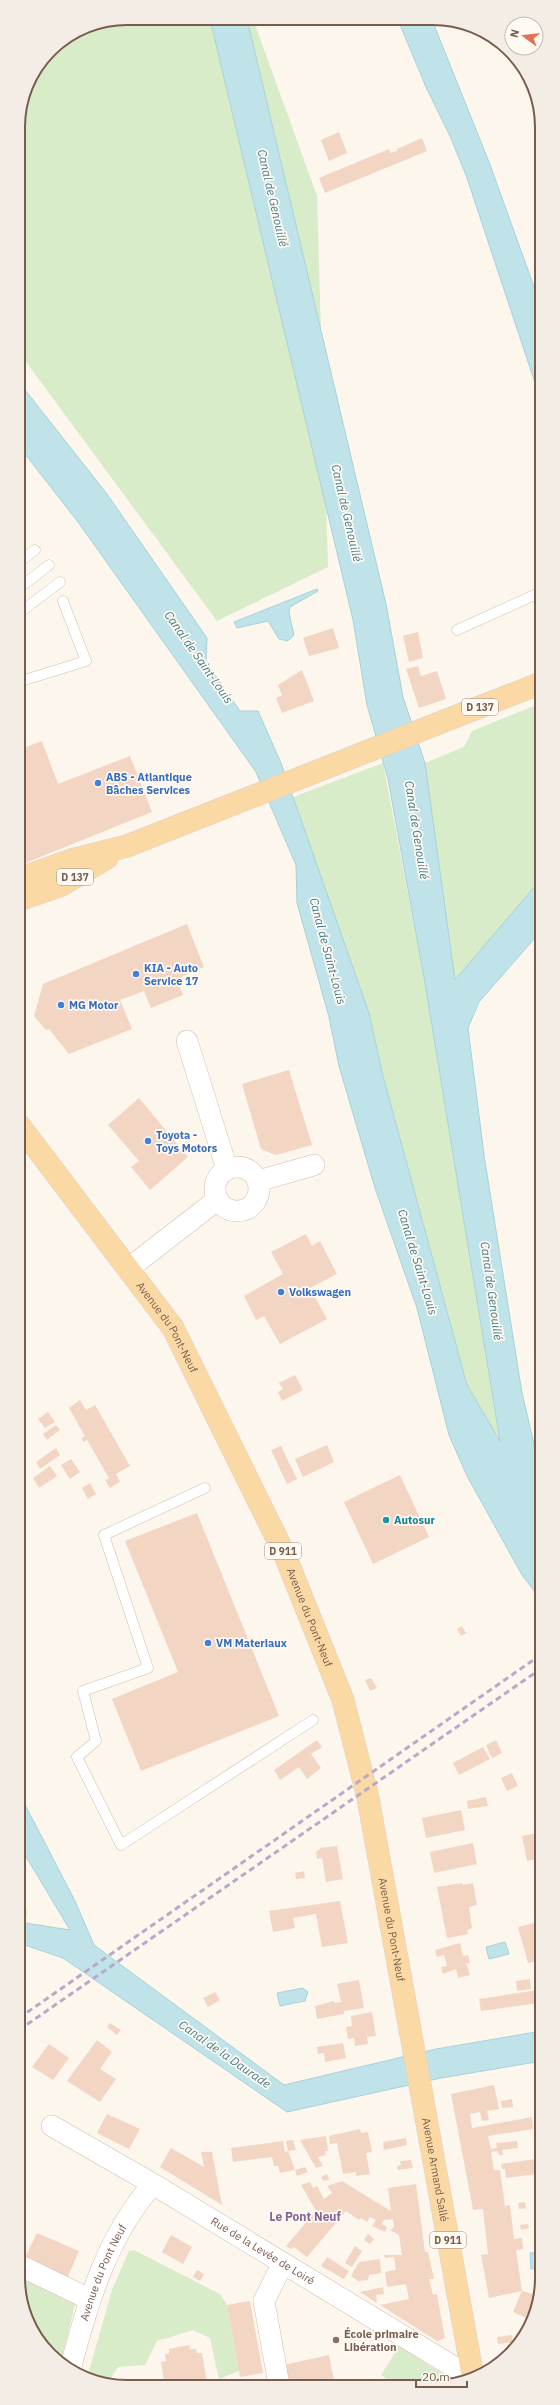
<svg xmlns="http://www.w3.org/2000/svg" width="560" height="2405" font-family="'IBM Plex Sans',sans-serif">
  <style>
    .green { fill: #d8ecc9 }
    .water { fill: #bfe3e8; stroke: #a5d3da }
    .building { fill: #f3d5c3 }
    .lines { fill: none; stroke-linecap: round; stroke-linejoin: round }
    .service-casing { stroke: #d1beb0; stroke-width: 11 }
    .minor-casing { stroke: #d1beb0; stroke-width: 22 }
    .primary-casing { stroke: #dad1cd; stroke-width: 23 }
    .service { stroke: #fff; stroke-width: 10 }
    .minor { stroke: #fff; stroke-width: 21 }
    .primary { stroke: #fbd9a5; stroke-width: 22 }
    .rail { stroke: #b9a8c9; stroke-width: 3; stroke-dasharray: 6 4; stroke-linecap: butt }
    .shop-dot { fill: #3f7fe0; stroke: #fffaf3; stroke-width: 1.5 }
    .culture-dot { fill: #0f9aa8; stroke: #fffaf3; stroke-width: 1.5 }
    .education-dot { fill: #8d6e63; stroke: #fffaf3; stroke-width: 1.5 }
    .labels { text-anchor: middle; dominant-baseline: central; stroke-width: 3.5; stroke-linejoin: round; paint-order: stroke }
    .shield { fill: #fffaf3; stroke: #a28b7f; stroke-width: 1 }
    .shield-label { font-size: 10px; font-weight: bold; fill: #7a5c4d }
    .shop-label { font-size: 11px; font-weight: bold; fill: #366cbe; stroke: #fffaf3; text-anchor: start }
    .street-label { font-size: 11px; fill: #7a5c4d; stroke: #fffaf3 }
    .culture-label { font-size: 11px; font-weight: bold; fill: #0d838f; stroke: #fffaf3; text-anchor: start }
    .education-label { font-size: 11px; font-weight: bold; fill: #785e54; stroke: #fffaf3; text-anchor: start }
    .water-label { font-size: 12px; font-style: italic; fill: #437c86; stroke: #fffaf3 }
    .neighbourhood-label { font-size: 12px; font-weight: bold; fill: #846695; stroke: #fffaf3 }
    .rim { fill: none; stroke: #7a5c4d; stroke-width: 2 }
  </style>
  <rect width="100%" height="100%" fill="#fdf6ec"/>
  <path class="green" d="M127,18l126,1 64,177 11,371 -111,54 -199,-270v-231l8,-35 24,-35 36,-24z
    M541,703v176l-86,101 -30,-217 39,-16 8,-16z
    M383,763l42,220 75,460 -33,-58 -84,-309 -14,-63 -76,-216z
    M19,1893l8,18 -8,66z
    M134,2250l86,44 7,11 12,66 -20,8 -9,-41 -17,-8 -36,11 -12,24 -27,2 -12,18 -19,-7 25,-88 17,-39z
    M25,2279l51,21 -15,63 -16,-13 -26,-58v-8z
    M399,2346l56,36 -8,4h-49l-17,-11z"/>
  <path class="water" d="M210,19h37l139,585 17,93 22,66 30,217 86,-101v52l-62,71 -11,26 16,127 38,238 19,81 1,127 -20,-26 -55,-99 -18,-41 -32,-127 -42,-120 -36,-122 -10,-49 -32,-114 -1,-38 -40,-93 -178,-250 -60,-77v-64l89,113 100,144 -1,24 34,49h18l23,52 88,250 14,63 84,309 33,56 -75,-458 -37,-204 -21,-74 -14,-85z
    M398,20h34l57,142 52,144v95l-75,-226 -16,-39 -24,-49z
    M317,589l1,2 -28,16 -1,6 5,22 -6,6 -9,-2 -11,-18 -31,7 -3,-6z
    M19,1793l56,108 19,44 190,140 152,-36 106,-18v30l-101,17 -154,34 -224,-154 -44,-15v-21l51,8 -51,-85z
    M505,1942l4,12 -20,5 -3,-12z
    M303,1988l5,4 -3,9 -25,5 -3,-13z
    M542,2252v16l-11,1 -1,-16z"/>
  <path class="building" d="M339,132l8,21 -18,8 -8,-21z
    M422,138l5,13 -102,42 -6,-15 70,-29 1,4 7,-2v-2z
    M333,628l6,20 -30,8 -6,-18z
    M418,632l5,26 -14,4 -6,-26z
    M418,666l3,10 16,-5 9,28 -27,9 -13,-39z
    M302,670l12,31 -32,12 -6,-15 6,-3 -4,-10z
    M42,741l16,43 72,-28 22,56 -134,54v-116z
    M187,924l17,43 -27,12 6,16 -32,13 -7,-17 -24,9 12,29 -63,25 -20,-25 -3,1 -12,-14 9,-32z
    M289,1070l23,75 -36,10 -15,-6 -19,-65z
    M139,1098l49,59 -38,33 -19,-23 8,-6 -31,-36z
    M306,1234l6,12 8,-5 17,33 -27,14 17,31 -47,25 -16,-28 -8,4 -12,-24 39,-22 -12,-22z
    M295,1375l8,15 -21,11 -4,-9 5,-3 -4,-6z
    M80,1400l6,10 9,-5 35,61 -14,8 4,8 -10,6 -5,-8 4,-2 -22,-38 -3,2 -3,-4 4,-2 -16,-28z
    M48,1412l7,10 -10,6 -7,-9z
    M56,1425l4,5 -13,10 -4,-6z
    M327,1445l7,17 -31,15 -8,-18z
    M281,1446l16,33 -10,5 -16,-34z
    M56,1448l4,7 -20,14 -4,-7z
    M71,1459l9,13 -10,7 -9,-14z
    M50,1466l7,10 -18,12 -6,-10z
    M400,1475l29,62 -56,27 -29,-62z
    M90,1483l6,11 -8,5 -6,-11z
    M197,1513l82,203 -138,55 -29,-72 66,-27 -53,-131z
    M462,1626l4,7 -5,3 -4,-7z
    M371,1678l6,10 -7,3 -5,-11z
    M317,1740l5,7 -11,7 10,14 -14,11 -8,-12 -19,13 -6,-10z
    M496,1740l6,13 -10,5 -6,-13z
    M483,1747l7,12 -31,16 -6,-12z
    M512,1773l6,13 -11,5 -6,-13z
    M486,1797l2,9 -20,3 -1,-8z
    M461,1810l4,20 -39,8 -4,-20z
    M537,1833l5,10v15l-15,3 -5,-25z
    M473,1843l4,21 -43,9 -4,-21z
    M337,1846l6,33 -17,3 -4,-24 -5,1 -1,-7 5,-4z
    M304,1871l1,7 -9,1 -1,-6z
    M462,1883l1,2 10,-2 4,22 -8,2 3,21 -5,2 1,4 -21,4 -10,-51z
    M340,1901l8,42 -26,4 -6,-33 -23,4 2,10 -22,4 -4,-21z
    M542,1921v43l-4,1 -1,-4 -9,2 -10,-36z
    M460,1943l3,13 5,-1 2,8 -5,1 2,1 3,10 -12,3 -2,-9 -13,5 -2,-7 6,-1 -3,-11 -7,2 -2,-7z
    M530,1979l1,10 -14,2 -1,-10z
    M359,1980l5,28 -20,3v3l-27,5 -2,-13 19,-5v2l7,-1 -4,-18z
    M537,1990l2,13 -58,8 -2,-12z
    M215,1992l5,8 -12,7 -5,-9z
    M372,2012l4,24 -9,1 1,7 -13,2 -1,-8 -6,1 -2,-12 6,-1 -1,-10z
    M110,2023l11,7 -4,5 -10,-8z
    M97,2040l15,12 -12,17 16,10 -16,23 -33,-21z
    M343,2043l3,15 -21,4 -1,-9 -6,1 -1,-7z
    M49,2044l20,14 -16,22 -21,-13z
    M494,2085l5,24 -12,2 2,9 -7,1 -2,-9 -10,2 2,14 60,-11 1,12 -45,7 3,13 6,-1 -1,-5 21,-2 1,7 -16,2 1,5h-4l-1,-4 -7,1 3,18h6l5,36 5,-1 4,34 8,-1 1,11 -7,1 6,41 17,5 -6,25 -20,-9 9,-21 -33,7 -8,-43 7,-1 -5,-45 -10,1 -22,-116z
    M512,2099l1,8 -11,1 -1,-7z
    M107,2114l33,15 -11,20 -32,-16z
    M360,2129l1,4 7,-1 4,20 -6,1 4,21 -14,2v-4l-13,2 -6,-31 -7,1 -1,-8z
    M326,2136l2,15h-3l1,4 -8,2 5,9 -7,2 -16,-28z
    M406,2138l1,7 -23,5 -1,-8z
    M293,2140l3,10 -8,1 -2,-10z
    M283,2141l2,11 3,-1 7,19 10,-3 3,5 -11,4 -2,-6 -15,3 -2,-7h-4l-2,-9 -39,5 -2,-14z
    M171,2148l33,19 -3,-15h11l10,53 -62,-38z
    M535,2159l2,15 -31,4 -1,-9h-3l-1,-5z
    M411,2160l2,8 -15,2 -1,-4 4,-1 -1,-4z
    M327,2174l2,6 -6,1 -2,-4z
    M342,2181l49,30 -3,-23 28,-4 9,68h3l6,27h-5l4,16 4,-1 8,44 -8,3 -57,-36 29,-6 -3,-15 -19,3 -2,-15 11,-2 -2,-13 -9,1 -1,-3h18l-3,-20 -9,-5 4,-3 -1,-8 -9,1 -2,4 5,3 -2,5 -13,-6 4,-6 -6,-3 -3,5 -6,-4 -2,2 -13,-9 -39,46 -13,-10 -3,2 -5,-3 30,-35 -15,-26 9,-3 3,6 4,-2 7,13 8,-6 -5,-7z
    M525,2202l1,6 -7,1 -1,-6z
    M528,2224l1,4 -8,2 -1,-5z
    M37,2233l42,18 -12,28 -44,-18z
    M368,2234l6,5 -4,5 -6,-4z
    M171,2235l21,12 -9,17 -21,-12z
    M355,2246l7,5 -10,16 -7,-4z
    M327,2257l22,14 -5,8 -23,-13z
    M380,2259l1,14 -12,2 -1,5 -10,1 -7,-5 8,-14z
    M197,2270l7,4 -4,7 -7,-4z
    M383,2287l1,7 -8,1 1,8 -17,-11z
    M250,2301l13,72 -23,4 -13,-72z
    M512,2335l1,7 -15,2 -1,-7z
    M521,2340l-4,7 -1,1 -1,-7z
    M189,2345l1,4h6l1,4h5l5,30 -4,2h-28l-1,-6 -10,2 -3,-19 5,-1 -1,-7h4v-5z
    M329,2355l6,31 -47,-1 -4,-20z"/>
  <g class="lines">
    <defs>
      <path id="service" d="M18,563l17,-13
        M18,589l31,-24
        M18,614l42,-32
        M457,630l84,-38
        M18,682l68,-21 -23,-60
        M205,1488l-101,47 44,133 -65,23 13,50 -19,16 44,88 192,-125"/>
      <g id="minor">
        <path d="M187,1041l40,128"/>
        <circle cx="237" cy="1189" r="22"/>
        <path d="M258,1181l56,-16"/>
        <path d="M128,1269l89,-69"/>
        <path id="s1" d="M52,2126l101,58 319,194"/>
        <path d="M19,2265l70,34"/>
        <path id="s2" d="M70,2370c17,-66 37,-134 83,-186"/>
        <path d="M279,2385l-15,-84 19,-38"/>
      </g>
      <g id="primary">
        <path d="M18,879l53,-19 56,-14 414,-163"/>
        <path d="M18,900l44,-15 45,-27"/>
        <path id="s3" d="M19,1125l154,203 111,225 59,147 25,98 105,579"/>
      </g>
    </defs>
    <use href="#service" class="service-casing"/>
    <use href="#minor" class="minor-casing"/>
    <use href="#primary" class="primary-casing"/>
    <use href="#service" class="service"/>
    <use href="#minor" class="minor"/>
    <use href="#primary" class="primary"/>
    <path class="rail" d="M19,2018l523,-364
      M19,2030l523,-362"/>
  </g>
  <g class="shop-dot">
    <circle cx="98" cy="783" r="4"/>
    <circle cx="136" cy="974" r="4"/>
    <circle cx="61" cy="1005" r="4"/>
    <circle cx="148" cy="1141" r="4"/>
    <circle cx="281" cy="1292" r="4"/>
    <circle cx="208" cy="1643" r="4"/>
  </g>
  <circle class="culture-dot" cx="386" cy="1520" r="4"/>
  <circle class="education-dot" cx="336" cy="2340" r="4"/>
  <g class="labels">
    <g class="shield">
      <rect x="462" y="699" width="36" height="16" rx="3"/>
      <rect x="57" y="869" width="36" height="16" rx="3"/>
      <rect x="265" y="1543" width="36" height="16" rx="3"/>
      <rect x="430" y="2232" width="36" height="16" rx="3"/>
    </g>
    <g class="shield-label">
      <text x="480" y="707">D 137</text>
      <text x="75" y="877">D 137</text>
      <text x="283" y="1551">D 911</text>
      <text x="448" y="2240">D 911</text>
    </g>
    <g class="shop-label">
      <text x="106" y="777">ABS - Atlantique<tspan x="106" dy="13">Bâches Services</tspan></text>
      <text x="144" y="968">KIA - Auto<tspan x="144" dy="13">Service 17</tspan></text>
      <text x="69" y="1005">MG Motor</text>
      <text x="156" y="1135">Toyota -<tspan x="156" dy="13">Toys Motors</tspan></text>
      <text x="289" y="1292">Volkswagen</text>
      <text x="216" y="1643">VM Materiaux</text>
    </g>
    <g class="street-label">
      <text stroke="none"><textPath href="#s3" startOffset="251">Avenue du Pont-Neuf</textPath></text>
      <text stroke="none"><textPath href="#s3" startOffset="575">Avenue du Pont-Neuf</textPath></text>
      <text stroke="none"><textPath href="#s3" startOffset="899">Avenue du Pont-Neuf</textPath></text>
      <text stroke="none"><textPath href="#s3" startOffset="1143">Avenue Armand Sallé</textPath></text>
      <text stroke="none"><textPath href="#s1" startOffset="245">Rue de la Levée de Loiré</textPath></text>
      <text stroke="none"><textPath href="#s2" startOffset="103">Avenue du Pont Neuf</textPath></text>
    </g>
    <g class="culture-label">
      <text x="394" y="1520">Autosur</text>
    </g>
    <g class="education-label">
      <text x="344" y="2334">École primaire<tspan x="344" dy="13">Libération</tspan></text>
    </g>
    <g class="water-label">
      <text transform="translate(273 198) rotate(77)">Canal de Genouillé</text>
      <text transform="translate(347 513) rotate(77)">Canal de Genouillé</text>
      <text transform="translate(199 657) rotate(55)">Canal de Saint-Louis</text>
      <text transform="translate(417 830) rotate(81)">Canal de Genouillé</text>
      <text transform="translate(328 951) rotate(75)">Canal de Saint-Louis</text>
      <text transform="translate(418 1262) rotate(73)">Canal de Saint-Louis</text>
      <text transform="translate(492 1291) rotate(82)">Canal de Genouillé</text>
      <text transform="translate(225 2054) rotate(35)">Canal de la Daurade</text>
    </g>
    <g class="neighbourhood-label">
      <text x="305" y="2216">Le Pont Neuf</text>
    </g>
  </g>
  <path d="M0 0H560V2405H0ZM127 25H433A102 102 0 0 1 535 127V2278A102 102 0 0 1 433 2380H127A102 102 0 0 1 25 2278V127A102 102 0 0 1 127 25Z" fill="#f4ede6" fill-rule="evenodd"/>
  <path class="rim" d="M127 25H433A102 102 0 0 1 535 127V2278A102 102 0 0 1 433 2380H127A102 102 0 0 1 25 2278V127A102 102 0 0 1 127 25Z"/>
  <g transform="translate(524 36) rotate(285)"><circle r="19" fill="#fffaf3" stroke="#cabbb1"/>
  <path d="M0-3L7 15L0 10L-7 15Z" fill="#e76f51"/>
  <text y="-6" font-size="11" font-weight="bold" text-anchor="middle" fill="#7a5c4d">N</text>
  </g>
  <path d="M416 2381v6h51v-6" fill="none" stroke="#7a5c4d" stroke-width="2"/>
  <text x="422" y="2381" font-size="12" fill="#7a5c4d" stroke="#fffaf3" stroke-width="3" paint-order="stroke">20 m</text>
</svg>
